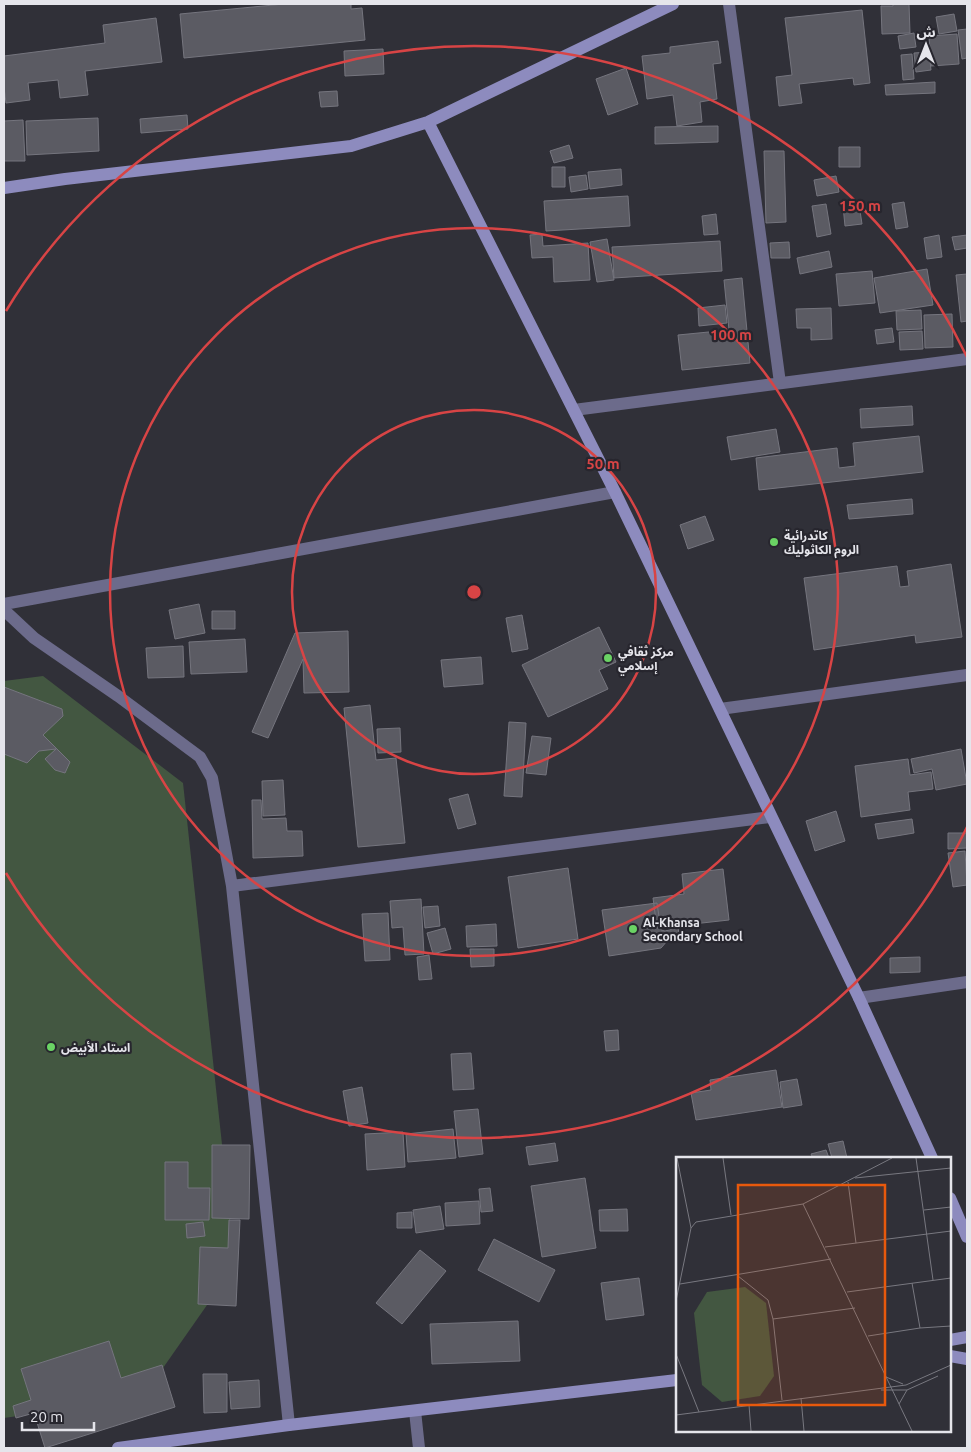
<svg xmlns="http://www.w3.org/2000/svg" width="971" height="1452" font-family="Ubuntu,'Noto Sans Arabic',sans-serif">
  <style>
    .green { fill: #435741 }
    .building { fill: #5b5b63; stroke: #75757e }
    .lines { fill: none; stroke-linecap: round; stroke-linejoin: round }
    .street { stroke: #6c6b8b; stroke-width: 12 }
    .secondary { stroke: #8d8bbe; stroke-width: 12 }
    .ring { fill: none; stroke: #d84445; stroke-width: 2.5 }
    .poi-dot { fill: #6ad364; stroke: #27262e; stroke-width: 2 }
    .labels { text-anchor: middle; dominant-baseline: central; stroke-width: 4.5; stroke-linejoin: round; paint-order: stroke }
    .poi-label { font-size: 12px; font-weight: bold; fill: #e5e5eb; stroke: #27262e; text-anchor: start }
    .inset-road { fill: none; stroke: #787880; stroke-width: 1 }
    .view { fill: #e8590c; fill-opacity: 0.15; stroke: #e8590c; stroke-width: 2.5 }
    .inset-edge { fill: none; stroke: #e5e5eb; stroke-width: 2.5 }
    .centre { fill: #d84445; stroke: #27262e; stroke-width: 2.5 }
    .ring-label { font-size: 15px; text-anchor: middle; font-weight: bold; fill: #d84445; stroke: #27262e; stroke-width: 4.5; stroke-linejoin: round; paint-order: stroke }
  </style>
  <rect width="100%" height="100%" fill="#303038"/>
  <path class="green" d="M43,676l140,107 52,482 -93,133 -138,20v-737z"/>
  <path class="building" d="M284,4h67v5l11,-1 3,32 -181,18 -4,-44z
    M893,4h16l1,29 -28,1 -1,-28h12z
    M862,10l8,73 -16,2 -1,-7 -54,6 3,19 -23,3 -3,-29 16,-2 -7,-57z
    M954,14l3,17 -18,3 -3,-17z
    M156,18l6,44 -77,9 3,24 -28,3 -2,-18 -30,3 2,17 -24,3 -2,-16v-31l101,-13 -2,-18z
    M967,29v29l-5,1 -4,-29z
    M914,33l2,14 -16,2 -2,-13z
    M957,34l2,30 -28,2 -2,-30z
    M718,41l3,22 -8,1 4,35 -17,3 2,20 -25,4 -4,-31 -26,4 -5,-43 28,-3v-6z
    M383,49l1,25 -39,2 -1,-25z
    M929,52l2,18 -15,2 -2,-19z
    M912,54l2,25 -11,1 -2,-25z
    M626,68l12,36 -30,11 -12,-36z
    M935,82v11l-49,2 -1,-10z
    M337,91l1,15 -17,1 -2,-15z
    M187,115l1,14 -47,4 -1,-14z
    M98,118l1,33 -72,4 -1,-34z
    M23,120l2,41h-21v-40z
    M718,126v16l-63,2v-17z
    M569,145l4,13 -19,5 -4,-12z
    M839,147h21v20h-21z
    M764,151h20l2,71 -20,1z
    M552,167h13v20h-13z
    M621,169l1,16 -32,4 -2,-17z
    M586,175l2,14 -17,3 -2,-15z
    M836,176l3,16 -22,4 -3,-16z
    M628,196l2,30 -84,5 -2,-30z
    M904,202l4,25 -12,2 -4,-25z
    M826,204l5,30 -14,3 -5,-31z
    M859,204l3,20 -17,2 -2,-20z
    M716,214l2,20 -14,1 -2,-19z
    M542,234l1,12 45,-3 2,37 -36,2 -1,-25 -21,1 -2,-23z
    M939,235l3,22 -15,2 -3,-21z
    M967,235v13l-12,2 -3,-13z
    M607,239l7,41 -17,2 -7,-40z
    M720,241l2,30 -108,7 -2,-31z
    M789,242l1,16h-19l-1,-15z
    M829,251l3,16 -32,7 -3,-16z
    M927,269l6,36 -53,8 -6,-35z
    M872,271l3,32 -36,3 -3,-32z
    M967,274v47l-6,1 -5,-47z
    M742,278l8,85 -68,7 -4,-35 51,-5 -5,-50z
    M725,305l2,18 -28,3 -1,-18z
    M831,308l1,31 -21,1v-12h-14l-1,-19z
    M921,310l1,19 -25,1 -1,-19z
    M952,314l1,33 -28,1 -1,-33z
    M892,328l2,14 -17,2 -2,-14z
    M922,331l1,18 -23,1 -1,-18z
    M912,406l1,19 -52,3 -1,-19z
    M776,429l4,23 -49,8 -4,-23z
    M919,436l4,36 -164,18 -3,-32 81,-10 2,20 16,-2 -2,-23z
    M912,499l1,15 -64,5 -2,-14z
    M705,516l9,24 -26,9 -8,-24z
    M951,564l11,73 -46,6 -1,-8 -101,15 -10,-72 93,-12 3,21 9,-1 -2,-15z
    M199,604l6,29 -30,6 -6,-29z
    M212,611h23v18h-23z
    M522,615l6,34 -16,3 -6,-34z
    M599,627l17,35 -17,8 9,19 -60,28 -26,-52z
    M348,631l1,61 -45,1 -1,-34 -35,79 -16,-6 43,-99z
    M245,639l2,33 -56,2 -2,-32z
    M183,646l1,31 -36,1 -2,-30z
    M481,657l2,27 -39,3 -3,-27z
    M4,687l58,22 1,7 -20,19 27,27 -5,11 -10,-3 -10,-11 11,-10 -17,2 -12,12 -23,-9z
    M370,705l6,55 20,-2 9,85 -47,4 -14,-139z
    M509,722l17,1 -4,74 -18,-1z
    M400,728l1,24 -23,1 -1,-24z
    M532,736l19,2 -5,37 -20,-2z
    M961,749l6,35 -31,6 -4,-21 -18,4 -3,-14z
    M908,759l2,16 21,-3 2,17 -25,3 2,18 -49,7 -6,-51z
    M283,780l2,35 -22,1 -1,-35z
    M468,794l8,30 -18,5 -9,-30z
    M252,800h9l1,19 24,-1 1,13h15l1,25 -50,2z
    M836,811l9,30 -30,10 -9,-30z
    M912,819l2,14 -36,6 -3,-15z
    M948,833h19v15l-19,1z
    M965,851l2,34 -14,2 -5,-34z
    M568,868l10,71 -60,9 -10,-71z
    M723,869l6,51 -72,8 -4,-30 31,-4 -2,-20z
    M421,899l3,55 -19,1 -2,-28 -11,1 -2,-27z
    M657,903l4,27 4,1 13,-3 2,10 -12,2 -7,8 -52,8 -7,-46z
    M438,906l2,20 -15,2 -2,-21z
    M388,913l2,47 -25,1 -3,-47z
    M496,924l1,22 -30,1 -1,-21z
    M445,928l6,21 -18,5 -6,-21z
    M470,949h24v17l-23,1z
    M429,955l3,24 -13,1 -2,-23z
    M920,957v15l-30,1v-15z
    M618,1030l1,20 -13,1 -2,-20z
    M471,1053l3,36 -21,1 -2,-36z
    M776,1070l6,37 -86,13 -5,-27 20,-3 -1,-10z
    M797,1079l5,26 -19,3 -3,-26z
    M362,1087l6,36 -19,3 -6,-35z
    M478,1109l5,45 -24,3 -5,-46z
    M453,1129l3,29 -48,4 -2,-28z
    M403,1132l2,35 -38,3 -2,-36z
    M843,1141l4,17h-15l-4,-14z
    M555,1143l3,18 -29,4 -3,-18z
    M212,1145h38l-1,74 -37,-1z
    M826,1150l3,8h-16l-2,-4z
    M165,1162h23v26h22l-1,32h-44z
    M585,1178l11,70 -54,9 -11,-71z
    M490,1188l3,23 -12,1 -2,-23z
    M479,1201l1,23 -34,2 -1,-23z
    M440,1206l4,23 -28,4 -3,-23z
    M627,1209l1,22h-28l-1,-21z
    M412,1212v16h-15v-15z
    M229,1220h11l-4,86 -38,-2 2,-57 28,1z
    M203,1222l2,14 -18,2 -1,-14z
    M494,1239l61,31 -16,32 -61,-32z
    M420,1250l26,21 -44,53 -26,-21z
    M639,1278l5,37 -38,5 -5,-37z
    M518,1321l2,40 -88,3 -2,-40z
    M109,1341l12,37 41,-13 13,42 -130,41 -11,-35 -18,5 -3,-12 18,-6 -10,-31z
    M203,1374h24v38l-23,1z
    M259,1380l1,27 -29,2 -2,-27z"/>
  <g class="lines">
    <path class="street" d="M729,4l51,379
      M574,410l393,-51
      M4,604l611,-112
      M4,610l30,28 84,58 82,61 12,21 20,108
      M720,709l247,-34
      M859,998l108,-16
      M415,1411l4,37
      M289,1425l-57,-539 538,-69"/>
    <path class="secondary" d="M428,122l187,370 244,506 73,160
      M4,188l61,-9 286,-33 77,-24 245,-118
      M950,1198l17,39
      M950,1340l17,-3
      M950,1356l17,3
      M118,1448l171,-23 388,-45"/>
  </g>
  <g class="ring">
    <circle cx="474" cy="592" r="182"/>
    <circle cx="474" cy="592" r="364"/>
    <path d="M967 827A546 546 0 0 1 6 873M6 311A546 546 0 0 1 967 357"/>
  </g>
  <g class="poi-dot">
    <circle cx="774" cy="542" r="5"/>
    <circle cx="608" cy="658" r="5"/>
    <circle cx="633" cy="929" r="5"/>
    <circle cx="51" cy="1047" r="5"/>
  </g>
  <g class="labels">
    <g class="poi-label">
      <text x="784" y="535">كاتدرائية<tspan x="784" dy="14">الروم الكاثوليك</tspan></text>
      <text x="618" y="651">مركز ثقافي<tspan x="618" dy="14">إسلامي</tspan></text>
      <text x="643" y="922">Al-Khansa<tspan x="643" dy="14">Secondary School</tspan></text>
      <text x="61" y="1047">استاد الأبيض</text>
    </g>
  </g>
  <g transform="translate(676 1157)">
    <rect width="275" height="275" fill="#303038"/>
    <path d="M69,130l21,16 8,73 -14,20 -38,6 -20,-17 -8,-72 13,-21z" fill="#435741"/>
    <path class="inset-road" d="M1,1l14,70M47,1l8,57M240,1l17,122M179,21l96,-10M172,25l8,61M127,47l109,227M248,53l27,-3M149,90l126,-16M62,119l30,24 5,19M4,127l151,-25M171,135l104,-14M0,144l15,-73 5,-6 107,-18 89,-46M244,171l31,-2M192,179l52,-8 -8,-45M0,197l23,58M210,220l17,7M205,233h26l31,-14M125,241l3,33M106,243l-9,-81 82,-11M223,247l8,-14M73,248l2,26M0,258l230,-30 45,-20"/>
    <path class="view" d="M62,28h147v220h-147z"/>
    <rect width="275" height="275" class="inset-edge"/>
  </g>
  <circle cx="474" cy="592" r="8" class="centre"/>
  <g class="ring-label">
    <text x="860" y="211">150 m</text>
    <text x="731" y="340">100 m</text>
    <text x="603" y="469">50 m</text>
  </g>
  <rect width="971" height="1452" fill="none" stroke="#e5e5eb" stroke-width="10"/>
  <g transform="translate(926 45)" stroke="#27262e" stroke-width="4" paint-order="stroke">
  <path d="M0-4L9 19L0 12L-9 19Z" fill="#e5e5eb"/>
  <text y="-8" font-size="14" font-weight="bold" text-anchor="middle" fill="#e5e5eb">ش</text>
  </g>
  <path d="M22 1422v8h72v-8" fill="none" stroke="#e5e5eb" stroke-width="2.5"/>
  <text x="30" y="1422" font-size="15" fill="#e5e5eb" stroke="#27262e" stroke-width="4" paint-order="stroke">20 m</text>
</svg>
